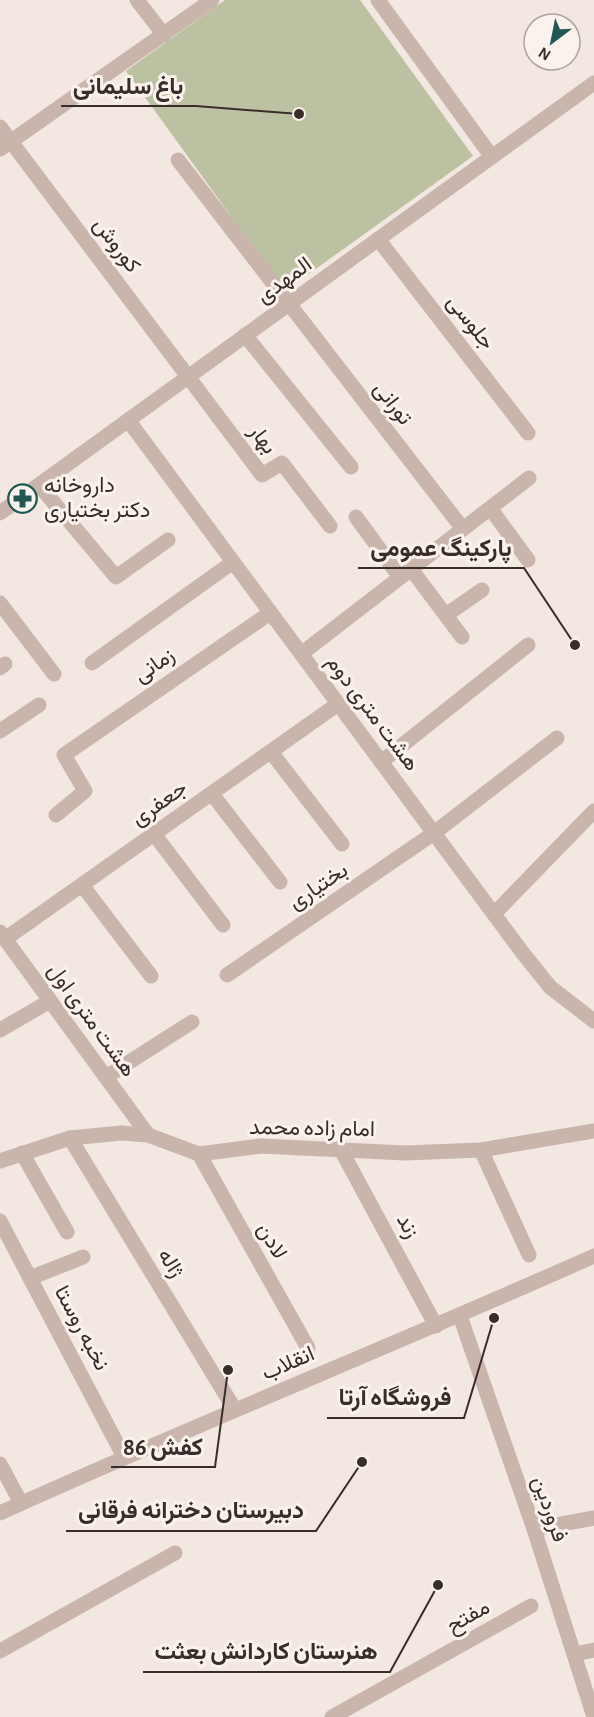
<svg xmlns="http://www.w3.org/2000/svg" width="594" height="1717" font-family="'Alegreya Sans',Vazirmatn,sans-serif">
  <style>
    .green { fill: #bbc1a1 }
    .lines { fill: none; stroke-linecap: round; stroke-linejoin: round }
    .minor { stroke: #cab5ad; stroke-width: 15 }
    .tertiary { stroke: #cab5ad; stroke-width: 15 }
    .labels { text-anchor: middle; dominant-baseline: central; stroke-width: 6; stroke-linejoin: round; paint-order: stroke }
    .street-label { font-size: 22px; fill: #392d2b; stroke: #faf2ed }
    .poi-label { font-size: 22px; fill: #392d2b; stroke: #faf2ed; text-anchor: start }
    .leader { fill: none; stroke: #392d2b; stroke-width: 2 }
    .callout-dot { fill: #392d2b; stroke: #faf2ed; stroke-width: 2 }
    .callout-label { font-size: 24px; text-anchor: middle; font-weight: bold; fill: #392d2b; stroke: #faf2ed; stroke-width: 6; stroke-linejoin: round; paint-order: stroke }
  </style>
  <rect width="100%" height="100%" fill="#f2e7e1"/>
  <path class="green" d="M225,0h135l113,156 -188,135 -159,-220z"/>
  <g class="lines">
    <path class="minor" d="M137,0l27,35
      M378,0l114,157
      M0,127l262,348 20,-12 48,63
      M0,149l212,-149
      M178,160l285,369
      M378,239l150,194
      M245,335l106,132
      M128,420l394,532 28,35 44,34
      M39,485l77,92 52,-37
      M490,508l38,52
      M356,517l44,60
      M411,569l51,68
      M0,603l54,71
      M446,615l36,-25
      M301,654l228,-176
      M92,663l141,-101
      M0,668l5,-4
      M0,731l39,-26
      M271,752l71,92
      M381,762l147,-117
      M212,794l68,88
      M56,815l29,-24 -21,-36 206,-142
      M154,834l69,91
      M82,885l69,91
      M494,914l100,-103
      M0,932l148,203
      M5,939l333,-235
      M227,975l207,-142 123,-95
      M0,1030l50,-29
      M106,1077l86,-55
      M70,1138l165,272
      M340,1148l96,178
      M481,1150l48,105
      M22,1153l45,79
      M199,1154l109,194
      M0,1221l124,236
      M30,1278l53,-21
      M0,1464l21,39
      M534,1529l60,-11
      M0,1651l175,-98
      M574,1654l20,-4
      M332,1717l199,-111"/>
    <path class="tertiary" d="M0,513l594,-430
      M0,1161l70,-23 51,-5 27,2 51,19 62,-8 144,7 76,-3 113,-19
      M460,1316l74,213 60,188
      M0,1513c196,-89 397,-169 594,-257"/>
  </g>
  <defs>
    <symbol id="pharmacy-ring" viewBox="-11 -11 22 22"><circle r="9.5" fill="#faf2ed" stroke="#225853" stroke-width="1.5"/><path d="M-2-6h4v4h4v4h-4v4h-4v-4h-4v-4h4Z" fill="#225853"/></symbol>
  </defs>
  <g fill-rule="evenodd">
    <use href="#pharmacy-ring" x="6" y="482" width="33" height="33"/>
  </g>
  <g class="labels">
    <g class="street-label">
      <text transform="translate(117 245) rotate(53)">کوروش</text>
      <text transform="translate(284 280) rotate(-36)">المهدی</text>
      <text transform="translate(471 322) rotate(52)">جلوسی</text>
      <text transform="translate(393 403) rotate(52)">تورانی</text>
      <text transform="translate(263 439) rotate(53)">بهار</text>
      <text transform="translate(154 665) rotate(-35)">زمانی</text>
      <text transform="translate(373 713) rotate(53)">هشت متری دوم</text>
      <text transform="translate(159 803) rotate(-35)">جعفری</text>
      <text transform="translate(318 886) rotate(-34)">بختیاری</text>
      <text transform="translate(92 1020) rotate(54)">هشت متری اول</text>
      <text transform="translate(312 1128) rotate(1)">امام زاده محمد</text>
      <text transform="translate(408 1226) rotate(62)">زند</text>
      <text transform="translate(272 1241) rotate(60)">لادن</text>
      <text transform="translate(171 1263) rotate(58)">ژاله</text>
      <text transform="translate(82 1328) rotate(62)">نخبه روستا</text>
      <text transform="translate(288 1363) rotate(-23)">انقلاب</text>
      <text transform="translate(550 1509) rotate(71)">فروردین</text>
      <text transform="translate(468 1616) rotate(-29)">مفتح</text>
    </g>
    <g class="poi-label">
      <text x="44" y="485">داروخانه<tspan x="44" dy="25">دکتر بختیاری</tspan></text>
    </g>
  </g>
  <path class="leader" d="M299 114L196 106H61M575 645L524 568H358M494 1318L464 1418H327M228 1370L215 1467H111M362 1462L316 1531H66M438 1585L390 1672H143"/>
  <g class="callout-dot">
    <circle cx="299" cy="114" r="6"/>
    <circle cx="575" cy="645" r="6"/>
    <circle cx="494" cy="1318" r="6"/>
    <circle cx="228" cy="1370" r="6"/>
    <circle cx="362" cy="1462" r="6"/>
    <circle cx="438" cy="1585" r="6"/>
  </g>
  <g class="callout-label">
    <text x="128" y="94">باغ سلیمانی</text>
    <text x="441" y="556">پارکینگ عمومی</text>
    <text x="395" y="1405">فروشگاه آرتا</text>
    <text x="163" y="1455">کفش 86</text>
    <text x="191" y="1518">دبیرستان دخترانه فرقانی</text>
    <text x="266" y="1659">هنرستان کاردانش بعثت</text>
  </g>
  <g transform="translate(552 42) rotate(212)"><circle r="28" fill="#faf2ed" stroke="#ada39f" stroke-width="1.5"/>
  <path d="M0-4.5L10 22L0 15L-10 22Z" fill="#225853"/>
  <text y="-9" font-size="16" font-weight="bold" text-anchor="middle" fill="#392d2b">N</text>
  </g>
</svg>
